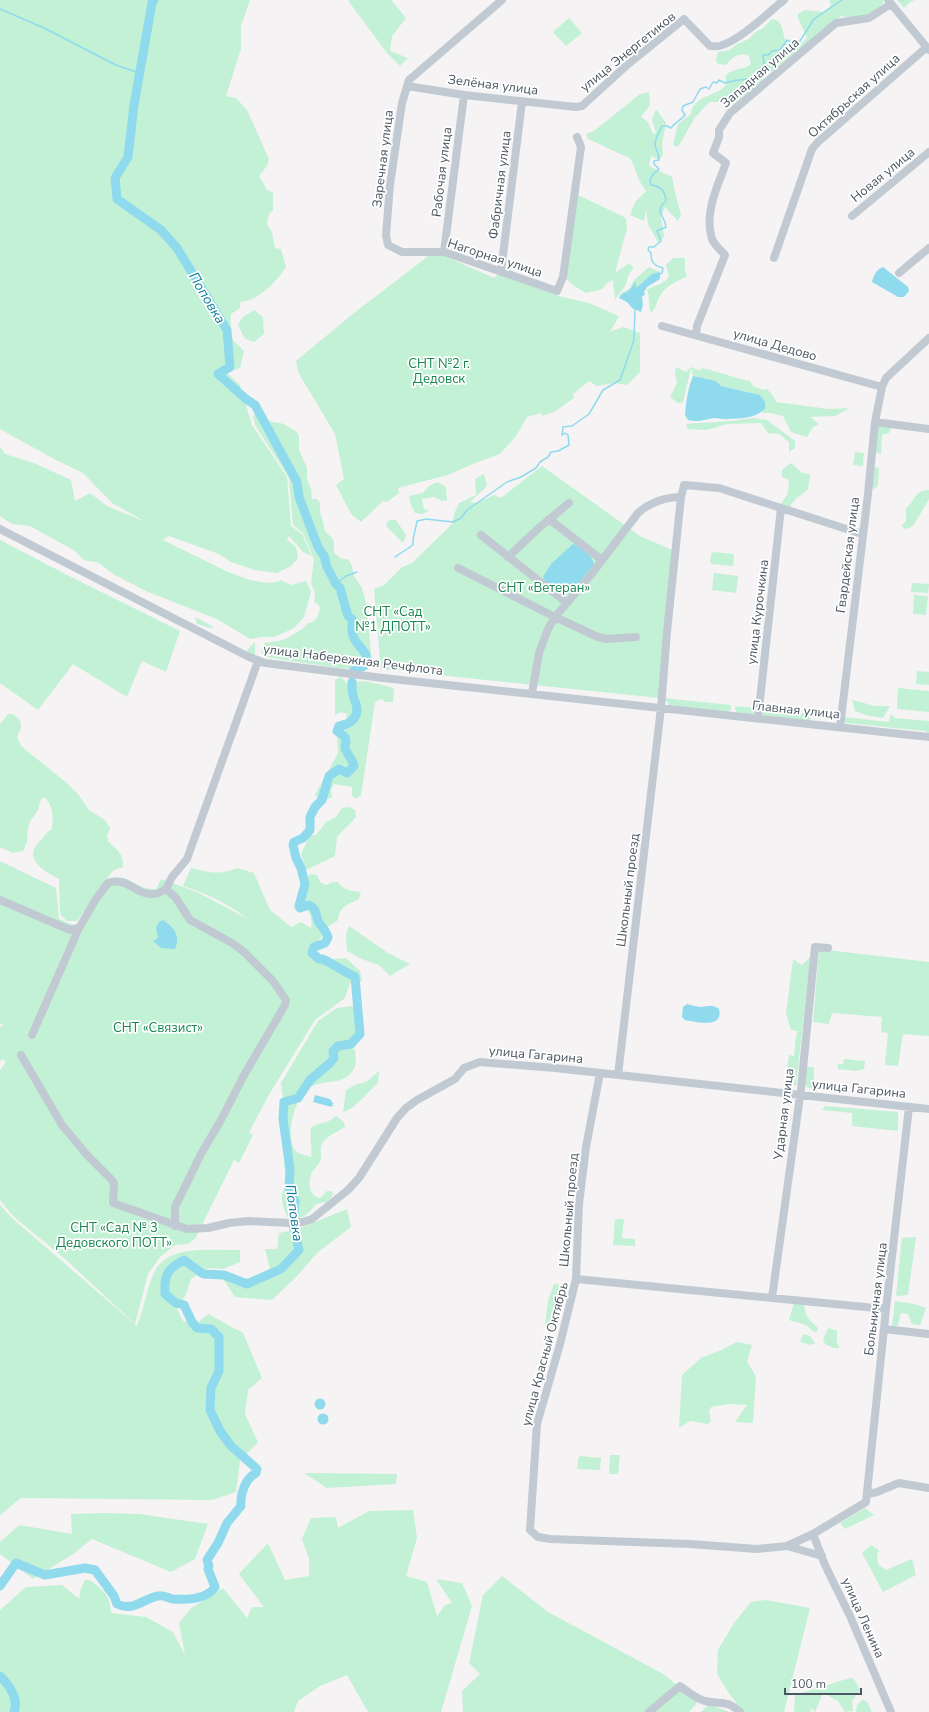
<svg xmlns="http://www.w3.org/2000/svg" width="929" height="1712" font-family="'Nunito Sans',sans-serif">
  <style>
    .green { fill: #c3f1d5 }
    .water { fill: #90daee }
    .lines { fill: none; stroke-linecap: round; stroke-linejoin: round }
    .stream { stroke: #90daee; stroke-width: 1.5 }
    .river { stroke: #90daee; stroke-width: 9 }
    .minor { stroke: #c1cad2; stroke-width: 8 }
    .labels { text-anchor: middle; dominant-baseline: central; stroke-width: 3.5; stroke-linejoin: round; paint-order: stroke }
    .street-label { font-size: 13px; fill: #4a5661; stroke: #fff }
    .park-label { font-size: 13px; fill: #17864f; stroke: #fff }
    .water-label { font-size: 14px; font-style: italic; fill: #0c7c9b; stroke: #fff }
  </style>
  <rect width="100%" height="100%" fill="#f5f3f3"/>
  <path class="green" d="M0,0h250l-9,26v23l-15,47 10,2 11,12 22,49 -2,7 -8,10 8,14 6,3v17l-4,4 -2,10 5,8 3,16 6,1 5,18c-10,15 -27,34 -46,35v6l-9,6 -1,23 14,14 -4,17 -14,4 14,13 12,40 35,52 4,49 11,8 10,22 -9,-4 -14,-16 -2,4 9,7 2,11 -7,8 -14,7 -22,-3 -24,-8 -12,-8 -50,-18 -6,4 65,32 22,8 19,3 9,-1 3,-2 10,5 15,-4 5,11 -7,25 -10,11 -20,9h-13l-11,2 -33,-20 -69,-27 -35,-18 -14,-11 -15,-3 -9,-9 -45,-25 -18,-2 -12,-8v-69l5,7 29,9 37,17 4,21 15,-8 17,13 39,16 -34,-19 -29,-30 -27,-13 -56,-31z
    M349,0h42l15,18 -14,18 -2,15 18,7 -8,8 -13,-13 -38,-51z
    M829,0h54v4c-4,2 -6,5 -10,8 -10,5 -21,7 -32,4l-70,56 -5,1 -4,8 -29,24 -9,-3h-15l-15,17 -14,25 -3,3 -4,-2 5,-21 13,-10c1,-17 24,-18 33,-27 3,-3 1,-8 2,-12 7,-7 18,-5 25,-11l-2,-8c-10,-5 -17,2 -23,9l-8,-1 -2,-4 2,-8 12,-2 7,-6 12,-5 6,-7 7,-3 10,-10c14,1 9,21 18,29 6,0 13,-5 17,-10l-9,-20v-4l7,-4 18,2 7,-5 1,-4z
    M897,0h18l-5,2 -6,6z
    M569,18l13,15 -16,13 -13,-14z
    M649,92l1,13 -9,12 7,5 5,12 3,-1 -4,-13 4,-11 10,14 -4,21 1,11 -4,5 -8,-4 -2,10 23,11 3,16 6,21 -3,7 -13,-14 -4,10 3,19 -5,8 -11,-20 -2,-15 -2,12 -14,-6 5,-13 11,-11c-9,-11 -9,-21 -16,-33 -14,-5 -27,-13 -42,-19l-2,-5 8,-3 46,-37z
    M576,194l50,24 1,10 -12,45 14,-10 5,5c-8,7 -5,10 -9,18 -3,5 -7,8 -10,14l-2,-20 -6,3 -5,6 -16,4 -13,-8 -10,-9z
    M431,254l11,1 52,23 4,-4 64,23 27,6 30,13 -9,16 13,-5 17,6v39l-13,13 -13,-2 -17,3 -8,-5 -16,13 1,4 -20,14 -12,4 -1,-3 -14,4 -11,19 -16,18 -25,9 -27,12 -50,13 1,5 -12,9 -4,-1 -22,21 -10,-8 -15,-29 8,-6 -9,-45 -37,-62 -2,-11 58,-48z
    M673,258h12v12l2,7c-9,3 -23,10 -27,19 -4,6 -3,12 -9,17 -3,-8 -1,-15 -4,-23 9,-6 14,-4 22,-13l-3,-12z
    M649,267l11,5c-10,3 -15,11 -24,16l-1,-5c-3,6 -6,8 -12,10l-4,5v-3l11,-7 4,-8z
    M254,310l9,7 1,17 -10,8 -9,-3 -7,-14 5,-8z
    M676,367l10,5 5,-5 10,4v-3c17,3 32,10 49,13l3,5 10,4 4,-1 7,8 2,5 53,7 21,-1 -15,8 -25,1 9,7 -6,3 -6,10 -16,-5 -8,-16 -12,-3h-10l4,-4 -5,-14 -39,-9 -5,-5 -23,-5 -2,-8 -8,34 -5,1 -8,-6 7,-14 -2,-9z
    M257,412l5,2 7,7 15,3 13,8 2,4v14l8,18v11l4,10 1,10h5l3,4v9l3,10 2,9 7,7 2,5v10l8,6h5c6,5 5,9 7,16 1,5 6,8 8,13 8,23 6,48 10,71l-10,2 -12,7 -5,1 -73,-11 -8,-2c-3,-5 -3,-8 1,-13l18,-3 18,-10 7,-7 5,-1 4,-4 3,-9 -1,-4 -5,-3 1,-9 -4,-10 3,-24 -11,-26 -10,-8 -4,-47 -34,-53 -2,-9z
    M753,418l14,2 28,21v7l-6,4v-10l-10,-8 -11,-1 -7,-10 -34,1 -20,6 -19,-1 -2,-5c22,-2 45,-2 67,-6z
    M879,426l13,1 -3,6 -7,2 -1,19 -8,-2 3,-24z
    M855,452l9,1 -1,13 -10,-1z
    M791,463l11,10 8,1 -2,15c-7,7 -14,9 -18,18l-9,-3 7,-11 1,-13 -7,-3v-7z
    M542,466l98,70 32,14 -13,148 -278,-29 -7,-80 10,-4 18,-18 10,-4 40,-39 2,-10 5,-11 17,-8 -1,-16 9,-5 3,12 -17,16 7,1 17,-8 7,3z
    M875,467l4,1 -1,17 -3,4 -3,-1z
    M438,482l8,5 1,13 -5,1 -8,-4 -12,2 2,10 5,2 -7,3 -7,-1 -4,-8 -2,-9 14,-3 6,-7z
    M929,490v9l-16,27 -7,3 -5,-3 5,-5v-13c10,-7 7,-17 23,-18z
    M390,520h6l10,15 -3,8 -17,-17 1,-4z
    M0,540l71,37 109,54 -14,41 -24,-11 -15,36 -54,-33 -35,46 -38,-27z
    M713,552l20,2 1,2 -1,10 -21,-2 -2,-2 1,-8z
    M714,573l24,3 -2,17 -24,-3z
    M912,583l17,1 -1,9 -17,-1z
    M914,595l14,1 -2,19 -13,-1z
    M195,617l19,10 -4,1 -13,-4z
    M255,642v13l-2,1 -6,-3v-3z
    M917,671l12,1v13l-13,-1z
    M341,677l9,9c4,-2 8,-5 12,-5 8,1 26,4 32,8l-1,13h-7l-5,-3 -6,3 -14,93 -5,4 -4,-3v-9l-18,-3 -3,6 1,7 -6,3h-7l-4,-5 23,-42 -1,-20 9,-12 1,-7 -6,-2 -6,3v-35z
    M898,688l31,3v21l-31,-3 -1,-1z
    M665,698l7,1 59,6v4l-3,3 -59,-7z
    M852,700l23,6h15l-7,12 -14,-2 -14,-5z
    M735,706l22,2 -1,4 -4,2 -16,-1z
    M762,709l76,8 -1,3 -26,-3 -1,4 -48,-6z
    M8,714h5l7,6 1,8 -4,9 4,9 47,38 10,10 11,16 16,10 5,8 -3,8 1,5c8,9 16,11 15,26l-9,3 -3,3 -34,48h-10l-7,-7 -1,-35c-15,-8 -38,-21 -18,-39 4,-4 5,-8 11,-11 1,-12 2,-23 -8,-32l-4,4 -2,9 -8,12 -2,6 -1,14 -4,9 -10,2 -13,-6v-123z
    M890,715h2l3,3 34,3v13l-4,-3 -79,-8 -2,-2 -1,-4 46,5z
    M350,807l5,3 1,7 -19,20 -2,19 -29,14 -5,-16 9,-19h6l10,-13 10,-5 6,-9z
    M0,861l56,27 3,31 14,6 6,-1c5,-8 21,-39 26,-43 6,-5 15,-4 22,-2 10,5 17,11 29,10l5,-10 38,14 47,25c-18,-15 -41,-25 -63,-32l8,-18c18,4 28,8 46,0l17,5 16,37 21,17 10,-5 10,6c5,-25 -27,-25 -1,-54l7,1 3,7 6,3 6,-3h6c6,9 13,9 23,10l-2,7c-10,5 -21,8 -21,21 -5,4 -10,6 -14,10l1,4 -12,11 2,7 17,7 14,-1 14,13 2,10 -12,2 -5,15 -30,22 -45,73 -21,39 4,3 -14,28 -5,-3 -39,79 -7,5 -13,1 -15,12 -12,17 -13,50 -71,-66 -50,-41 -14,-17v-130l6,-8 -4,-3 -2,3v-35l3,-2 -3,-2z
    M349,926l39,27 22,11 -20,12 -11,-11 -17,-6 -15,-8 -1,-16z
    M819,949l110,13v74l-26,-2 -5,32 -13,-1 3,-32 -7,-1 1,-15 -50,-4 -3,11 -16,-2z
    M812,955l-3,14 -13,117 -4,-2 1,-15h-6l2,-14 5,1 2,-20 2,-5 -7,-1 -5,-16 7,-55 9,6z
    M352,1006l6,8 -2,10 2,10 -7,7 -1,6 5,3c1,8 2,16 -4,23 -12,13 -29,6 -42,15 -15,11 -23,45 -15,61 3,5 12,6 17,8 2,-8 -2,-19 0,-29 8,-7 16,-3 25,-12l8,6 1,5c-8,5 -19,9 -23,17 -3,4 0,11 -1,15 -2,6 -9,11 -10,16 -3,9 -1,22 9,23l7,-7h4l3,3 -7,8 -11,2c-7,9 -15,18 -28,14 -7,-16 -9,-22 0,-38l-4,-14 1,-15 -5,-25 3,-27 -2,-16 37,-62 19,-13z
    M844,1059l21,2 -1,8 -8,2 -18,-2v-5h5z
    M804,1067h10v16h18v7l-24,-2 -3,-3z
    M379,1071l-1,12c-11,9 -22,26 -35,29l3,-22 11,-6 9,-2z
    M825,1106l73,6v19l-46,-5v-13l-30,-3z
    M0,1205l13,14 124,107c7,-17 9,-36 17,-53 13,-30 60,-22 86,-23v12l-17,7 -15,-1 -17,11 -5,15 -9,15 6,12 12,4 13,-11 35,19 19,45 -14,12 -3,24 13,28 -18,19 -4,31 -24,8 -191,-2 -21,17z
    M347,1209l4,18 -33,25 -21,24 -25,24 -37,-3 -12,-18 27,-1 20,-9 -5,-20h12l2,-16 16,-3z
    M615,1219h9l-2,19 13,1v7l-22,-1z
    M916,1237l-8,58 -12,1 6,-58z
    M554,1284l13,2 -13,41 -9,-2 3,-24z
    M895,1301l19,3 12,4 -6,17 -8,-1 -4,-10 -7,-1 -3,13h-6z
    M794,1303l10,2c1,11 6,16 14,23l-1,3 -3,1 -8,-7 -17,-5z
    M828,1328l9,3v12l3,5h-7l-8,-4 -2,-5z
    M803,1334l7,2 5,7 -4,2 -11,-3z
    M737,1342l15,3 -5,16 9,16 -3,46 -18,-1 12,-17 -18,-1 -18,3 -2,5 2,9 -3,3 -18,-3 -11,7 3,-53 19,-17 18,-7z
    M610,1455h10l-2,19h-9z
    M580,1456l21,2 -1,12 -23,-1 1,-10z
    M304,1473l93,1 -1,10 -69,4z
    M865,1508l9,7 -29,14 -5,-6z
    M413,1510l4,28 -11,38 21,6 10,34 8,-11 7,-2 -16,-24 26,4 10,23 -31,106h-73l-21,-37 -27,11 -22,15 -4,11h-294v-102l26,-23 36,-2 17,14 2,-11 4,-8h5c14,11 20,15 21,33l35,4 27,15 12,23 -6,-32 11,-14 33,-21 24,30 5,-11h12l-25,-33 29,-31 17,37 24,-4v-17l-7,-20 9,-21 25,-1 2,11 31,-17z
    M104,1513l35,1 69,10 -13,35 -24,13 -79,-33 -19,15 -40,25 -33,-25v-12l19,-17 53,9 -1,-20z
    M871,1545l8,5 -2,6 1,8 8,6 26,-11 4,16 -33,17 -21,-39z
    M502,1576l46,36 117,63 32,28 -8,9h-226l-1,-21 18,-17 -11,-11 14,-68z
    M766,1600l44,8 -26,104h-40l-14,-17 -13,-21 1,-24 16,-27 17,-21z
    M850,1678l4,1 6,11 -8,11 1,10 -8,1 -8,-12c-6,-1 -8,-5 -14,-7l-8,19 -4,-4 -1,4h-16l1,-17z
    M863,1699l5,4 4,9h-16l1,-7z
    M709,1704l20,8h-28z"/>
  <path class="water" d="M883,267l25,20 1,4 -5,6h-6l-26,-15c1,-6 5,-13 11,-15z
    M660,272v7l-13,8 -3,5 1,2 -3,3 1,8 -2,7 -9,-4 -5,-6 -8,-4 4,-5c8,-2 8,-6 13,-12v7l16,-14z
    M693,376l23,5 5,5 39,9 5,7v7c-10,9 -23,10 -37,10 -4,1 -9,-1 -13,-1 -10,1 -15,5 -27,2l-3,-5c1,-13 3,-27 8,-39z
    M573,544c8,2 19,11 21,20l-22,28 -3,2c-10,0 -21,-8 -26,-17l8,-13z
    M163,920c11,7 18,16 12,29l-14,-1 -8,-7 5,-3c-1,-8 -4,-7 1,-16z
    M687,1004c5,1 10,3 15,3 7,-1 10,-3 17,2 5,20 -23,13 -34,11l-3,-3 1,-10z
    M315,1095l15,4 3,4 -1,4 -19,-5z
    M314.5 1404a5.5 5.5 0 1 1 11 0a5.5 5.5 0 1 1-11 0Z
    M317.5 1419a5.5 5.5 0 1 1 11 0a5.5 5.5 0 1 1-11 0Z"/>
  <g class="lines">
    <path class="stream" d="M902,0h1
      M0,9l44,19 72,37 23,8
      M659,275l3,-2 1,-5c-9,-2 -12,-6 -12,-15l-3,-3 1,-3h5l7,-6 -4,-10 9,-4c-1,-12 -13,-15 0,-26 -1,-10 -5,-15 -15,-16 -3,-8 3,-11 8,-16l-5,-5v-3l5,-1c0,-9 -4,-10 -4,-16 0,-5 5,-13 7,-18h5l4,2c4,-6 9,-7 14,-13l-3,-5 1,-4 10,-4 7,-13 6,-2 3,2 4,-7 4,1 2,-3 6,3c13,-5 23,-1 35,-9l4,-11 -1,-8h5l4,-4 8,-1 7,-10 6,3 7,-2 14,-22 28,-19
      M395,557l18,-12c-1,-8 3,-15 4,-24l9,-2 27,3 8,-4 6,-8 40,-28 14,-5 15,-9 4,-6 8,-5 3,-5 7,-1 11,-6 -1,-10 -3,-2 -3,2 1,-8 9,-1 17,-12 14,-24 17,-10 14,-40 1,-32
      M336,584l10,-8 11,-4"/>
    <path class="river" d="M154,0l-2,3 -18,102 -6,52 -13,21 2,21 44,31 16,18 50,82 3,37 -12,7 28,25 9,6 42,77 2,15 19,50 6,9 3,11 9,17 4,4 8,28 4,3c0,7 -1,13 2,19 5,12 17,13 10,28l-11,5
      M0,1586l16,-23 29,12 40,-7 10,2 19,26 3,8c17,8 27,-6 41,-8 6,-1 9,2 15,3 14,1 34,0 42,-12l-7,-18 1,-3 -2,-6 11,-17 9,-20 14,-17c-1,-12 4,-27 15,-33l1,-4 -26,-23 -11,-15 -10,-21 1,-22 8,-17v-34l-8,-8 -14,-1 -5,-6 -8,-17 -8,-2 -11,-9c-1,-19 2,-25 19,-34l19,14 21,1 23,9 34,-15 18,-19 -6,-25 2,-24 -6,-13 1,-19 -7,-50 1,-17 14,-4 12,-18 20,-17 4,-5 -1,-7 5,-5 13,-2 9,-10 -5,-57 -32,-18h-4l-7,-6 2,-6 11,-4 3,-6c-2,-6 -5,-9 -9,-14 -4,-7 -1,-14 -10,-18l-9,3 -1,-2 6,-22 -4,-16 -5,-10 -3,-13 1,-3 9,-4 7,-8v-13l5,-10 7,-7 7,-24 10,-7 8,4 7,-7c-2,-10 -12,-14 -8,-24l-1,-5 -8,-6 2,-5c12,-2 21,-9 17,-22 -1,-3 -3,-6 -3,-9 -1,-4 -1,-9 -1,-13
      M0,1676c9,9 19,23 14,36"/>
    <path class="minor" d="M502,0l-93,80 -7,23 -12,82 -4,50 2,10 14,7h42l113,39 6,-14 18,-130 -4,-10
      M888,0l41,50
      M407,86l57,9 112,12 6,-1 44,-40 58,-47 26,27c4,0 9,1 12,-1 18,-5 47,-33 62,-45
      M852,216l77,-64
      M444,252l20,-157
      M774,258l38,-109 6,-7 109,-95
      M501,271l21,-169
      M899,273l30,-25
      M662,326l220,61
      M696,334l1,-8 28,-71c-5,-6 -13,-11 -14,-20 -6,-24 7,-50 15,-72l-13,-10 6,-16v-7l11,-17 106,-90 33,-5 22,-14
      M875,422l54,7
      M549,519l53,41
      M0,529l249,128 16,6 118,15 546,59
      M481,535l86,68
      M508,557l32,-30 29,-24
      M458,568l97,49 43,20 8,2 30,-2
      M532,693l7,-40 9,-24 7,-12 35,-41 48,-63c11,-10 27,-16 43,-16
      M758,718l23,-210
      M840,727l28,-233 7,-72 7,-35 4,-9 43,-40
      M166,889l10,9 14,22 42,23 12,9 29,29 13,19 -1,5 -42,72 -22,43 -19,32 -27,55v19
      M0,900l70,30 9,-2 17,-29 12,-16c20,-7 28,13 46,11 4,0 8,-3 12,-5l6,-12 15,-18 71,-198
      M32,1035l47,-107
      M21,1055l41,70 25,30 24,24 3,4 -1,20 74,26 21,-1 21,-5 19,-2 42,2 13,-1 9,-3 36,-29 11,-12 38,-60 9,-10 11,-8 38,-21 9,-11 16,-6 75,6 374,41
      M600,1073l-14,74 -7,57 -3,75 -16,65 -23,80 -7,106 8,7 12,2 140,5 67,5 30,-3 26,-12 53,-32 20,-193 23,-202
      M618,1075l43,-367 6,-76 14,-135 3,-12 35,3 143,46
      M576,1279l310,30
      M772,1298l29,-209 14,-142 13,1
      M884,1329l45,5
      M868,1494l9,-2 22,-9 30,5
      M813,1534l12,31 25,51 41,96
      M787,1546l35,10
      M649,1712l31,-26c7,5 16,13 25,15 16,4 21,-2 35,11"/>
  </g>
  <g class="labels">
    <g class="street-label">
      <text transform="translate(628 52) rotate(-39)">улица Энергетиков</text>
      <text transform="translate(760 73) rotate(-41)">Западная улица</text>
      <text transform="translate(493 85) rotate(7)">Зелёная улица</text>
      <text transform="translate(854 96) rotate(-42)">Октябрьская улица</text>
      <text transform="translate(383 159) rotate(-83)">Заречная улица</text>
      <text transform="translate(442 172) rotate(-83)">Рабочая улица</text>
      <text transform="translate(883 175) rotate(-39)">Новая улица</text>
      <text transform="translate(500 185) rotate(-83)">Фабричная улица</text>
      <text transform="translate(495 258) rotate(18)">Нагорная улица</text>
      <text transform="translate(775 345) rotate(16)">улица Дедово</text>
      <text transform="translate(848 555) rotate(-83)">Гвардейская улица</text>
      <text transform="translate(758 612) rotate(-83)">улица Курочкина</text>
      <text transform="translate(353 660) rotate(7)">улица Набережная Речфлота</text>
      <text transform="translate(796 710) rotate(6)">Главная улица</text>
      <text transform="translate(628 890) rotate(-83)">Школьный проезд</text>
      <text transform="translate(536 1055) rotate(5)">улица Гагарина</text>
      <text transform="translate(859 1089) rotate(6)">улица Гагарина</text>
      <text transform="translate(784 1114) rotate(-83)">Ударная улица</text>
      <text transform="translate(569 1210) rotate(-85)">Школьный проезд</text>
      <text transform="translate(876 1299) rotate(-83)">Больничная улица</text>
      <text transform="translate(545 1354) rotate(-75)">улица Красный Октябрь</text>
      <text transform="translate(863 1618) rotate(66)">улица Ленина</text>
    </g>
    <g class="park-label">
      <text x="439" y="364">СНТ №2 г.<tspan x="439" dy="15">Дедовск</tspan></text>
      <text x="544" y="588">СНТ «Ветеран»</text>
      <text x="393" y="612">СНТ «Сад<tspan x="393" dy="15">№1 ДПОТТ»</tspan></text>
      <text x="158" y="1028">СНТ «Связист»</text>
      <text x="114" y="1228">СНТ «Сад № 3<tspan x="114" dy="15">Дедовского ПОТТ»</tspan></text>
    </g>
    <g class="water-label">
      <text transform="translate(207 298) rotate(59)">Поповка</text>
      <text transform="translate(294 1213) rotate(82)">Поповка</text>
    </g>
  </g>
  <path d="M785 1688v6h76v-6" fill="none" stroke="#4a5661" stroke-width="2"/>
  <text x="791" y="1688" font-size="12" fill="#4a5661" stroke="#ffffff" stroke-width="3" paint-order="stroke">100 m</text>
</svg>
